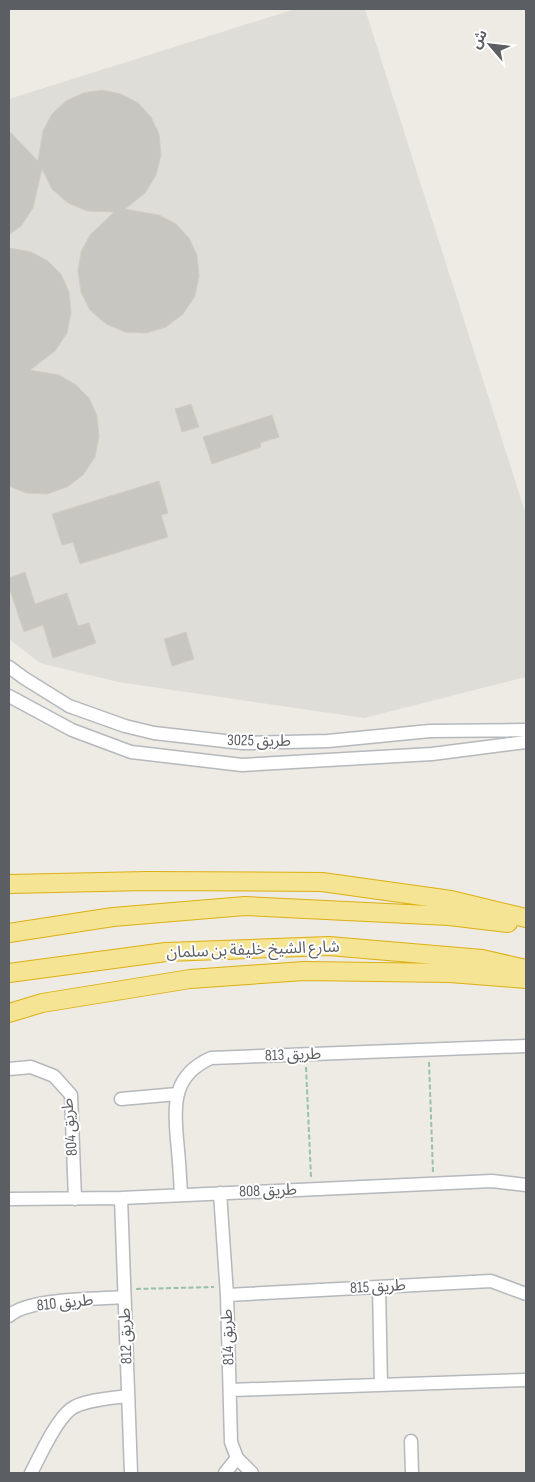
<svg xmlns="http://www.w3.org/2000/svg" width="535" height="1482" font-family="'Sofia Sans Condensed','Noto Sans Arabic',sans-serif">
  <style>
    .industrial { fill: #deddd7 }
    .building { fill: #c8c6c0; stroke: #d1cdc2 }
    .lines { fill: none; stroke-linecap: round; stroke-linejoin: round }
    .minor-casing { stroke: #b5b8bc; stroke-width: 15 }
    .highway-casing { stroke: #ddaf12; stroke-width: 20 }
    .path { stroke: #99c0a8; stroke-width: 2; stroke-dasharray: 5 2.5; stroke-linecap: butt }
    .minor { stroke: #fff; stroke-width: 12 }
    .highway { stroke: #f4e493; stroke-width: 18 }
    .labels { text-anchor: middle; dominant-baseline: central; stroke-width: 4; stroke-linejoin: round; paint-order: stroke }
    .street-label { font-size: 16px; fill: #5b5e62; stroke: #fff }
  </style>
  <rect width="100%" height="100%" fill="#edebe3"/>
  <path class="industrial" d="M295,9h70l161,506v162l-162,41 -246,-36 -78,-19 -31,-24v-540z"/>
  <path class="building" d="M102,90l19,4 17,9 13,14 8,17 2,21 -5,20 -11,18 -20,16 34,6 17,9 13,14 8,17 2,21 -4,20 -12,18 -17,13 -20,6 -21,-1 -19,-8 -16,-14 -9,-18 -3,-21 3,-19 9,-17 24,-23 -27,-1 -19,-8 -16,-14 -10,-20 -9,39 -12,18 -12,9v-104l29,30 5,-30 9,-17 14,-13 17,-8z
    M9,248l22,4 17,9 13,13 8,18 2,20 -4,21 -12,18 -25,19 29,5 17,10 13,13 8,18 2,20 -4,21 -12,18 -16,12 -20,7 -21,-1 -17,-7z
    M191,404l8,23 -17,5 -7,-23z
    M272,415l7,22 -19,6 1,4 -49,17 -9,-27z
    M159,481l9,32 -7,2 7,22 -88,27 -7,-22 -11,3 -10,-31z
    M25,572l10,32 32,-11 11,33 11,-3 7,20 -43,15 -10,-33 -19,7 -15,-45v-9z
    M186,632l8,27 -22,7 -8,-27z"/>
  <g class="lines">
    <defs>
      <path id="minor" d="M9,667l15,11 45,28 56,20 29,7 88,10 86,-2 102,-10 96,-1
        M9,696l63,34 59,22 111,13 190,-11 94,-12
        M9,1069l22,-2 23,9 17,19 4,104
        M121,1099l56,-5
        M220,1193l7,102 4,147 6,16 15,15
        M181,1195c-1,-19 -2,-37 -4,-55 -3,-37 -4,-65 34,-82l315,-12
        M121,1198l10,275
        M9,1199l112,-1 371,-17 34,4
        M379,1287l2,98
        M227,1295l264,-14 35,13
        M9,1316c19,-18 88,-17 115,-19
        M230,1390l296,-10
        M411,1441l1,32
        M31,1473c9,-17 25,-53 40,-64 12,-9 41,-11 57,-13
        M225,1473l12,-15"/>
      <path id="highway" d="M9,884l138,-3 175,1 129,18 75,18
        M9,933l104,-16 132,-11 204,10 59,7
        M9,973l157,-21 163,-6 153,13 44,10
        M9,1013l33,-10 148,-24 114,-8 146,2 76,6"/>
    </defs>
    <use href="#minor" class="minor-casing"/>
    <use href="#highway" class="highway-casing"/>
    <path class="path" d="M429,1062l4,110
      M306,1067l5,110
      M136,1289l78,-2"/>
    <use href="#minor" class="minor"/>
    <use href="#highway" class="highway"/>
  </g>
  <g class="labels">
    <g class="street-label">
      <text transform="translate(259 741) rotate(1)">طريق 3025</text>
      <text transform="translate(253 950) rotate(-2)">شارع الشيخ خليفة بن سلمان</text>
      <text transform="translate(293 1055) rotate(-2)">طريق 813</text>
      <text transform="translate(70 1127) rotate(-95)">طريق 804</text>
      <text transform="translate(268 1191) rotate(-2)">طريق 808</text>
      <text transform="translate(378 1287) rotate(-3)">طريق 815</text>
      <text transform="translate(65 1303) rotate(-6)">طريق 810</text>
      <text transform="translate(126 1336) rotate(-92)">طريق 812</text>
      <text transform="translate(228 1337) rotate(-92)">طريق 814</text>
    </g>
  </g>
  <rect width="535" height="1482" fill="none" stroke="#5b5e62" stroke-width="20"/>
  <g transform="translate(490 45) rotate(298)" stroke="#ffffff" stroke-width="4" paint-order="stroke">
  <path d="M0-4L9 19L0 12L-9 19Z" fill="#5b5e62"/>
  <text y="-8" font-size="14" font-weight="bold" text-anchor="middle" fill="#5b5e62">ش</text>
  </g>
</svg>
